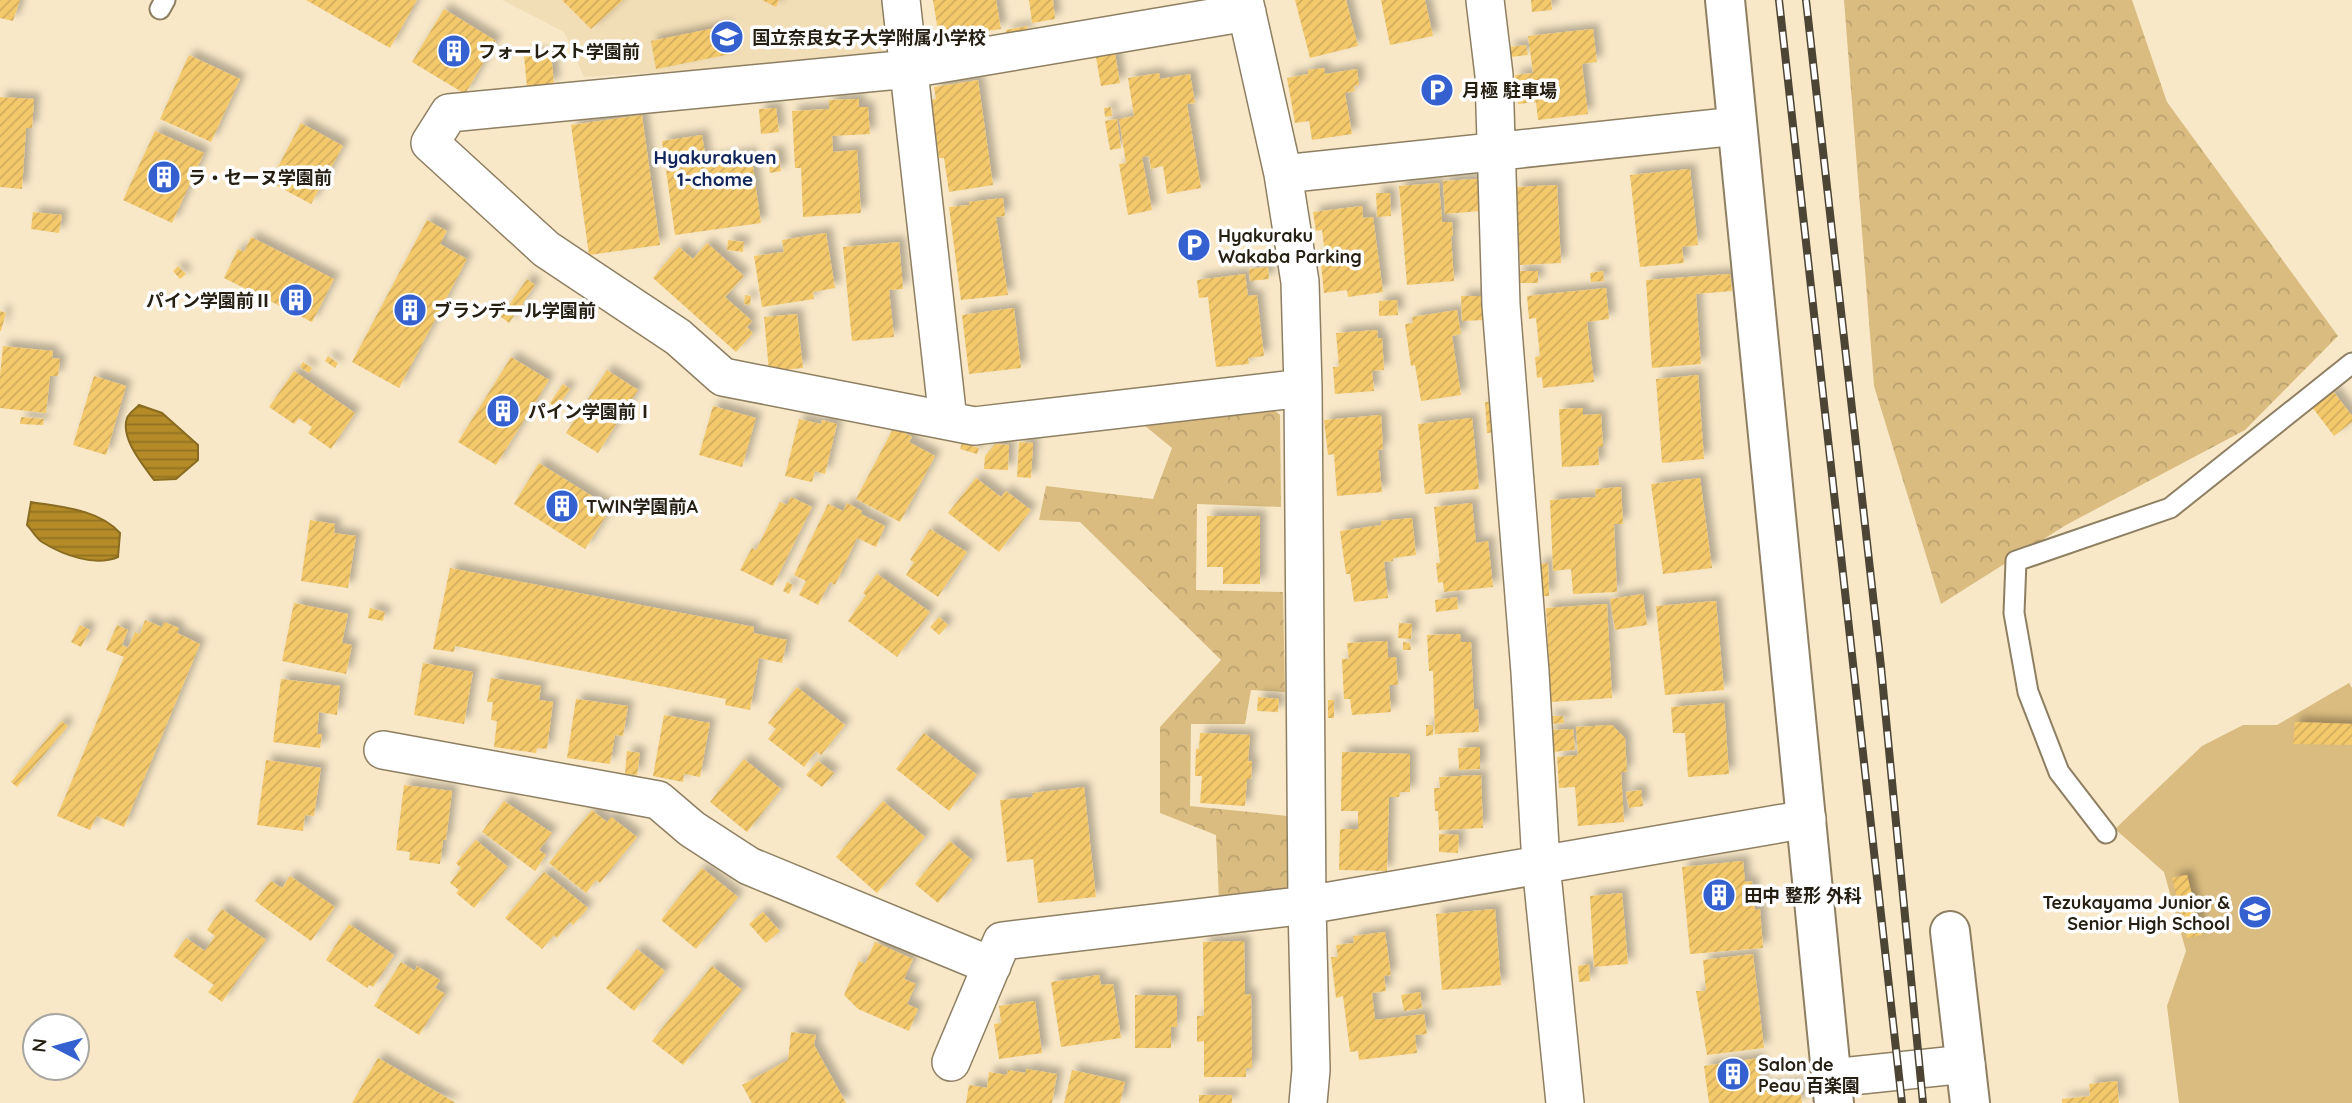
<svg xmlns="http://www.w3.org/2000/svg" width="2352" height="1103" font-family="Quicksand,'Noto Sans JP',sans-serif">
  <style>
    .built { fill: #f1ddb6 }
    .green { fill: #dabc80 }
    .forest { fill: url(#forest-crowns) }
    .water { fill: url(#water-rules); stroke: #896b21; stroke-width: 2 }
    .building { fill: url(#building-hatch); filter: url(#shadow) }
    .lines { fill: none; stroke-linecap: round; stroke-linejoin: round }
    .lane-casing { stroke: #8e7f62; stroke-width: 23 }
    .street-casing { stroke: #8e7f62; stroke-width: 40 }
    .secondary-casing { stroke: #8e7f62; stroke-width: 42 }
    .lane { stroke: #fff; stroke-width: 19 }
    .street { stroke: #fff; stroke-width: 37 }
    .secondary { stroke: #fff; stroke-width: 38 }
    .rail-casing { stroke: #4c4535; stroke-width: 8 }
    .rail { stroke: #fff; stroke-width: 5; stroke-dasharray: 16; stroke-linecap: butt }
    .labels { text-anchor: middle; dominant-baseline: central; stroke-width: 7; stroke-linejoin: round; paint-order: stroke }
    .poi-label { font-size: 18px; font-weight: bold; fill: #262014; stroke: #fff; text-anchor: start }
    .neighbourhood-label { font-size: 19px; font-weight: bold; fill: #11265b; stroke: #fff }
  </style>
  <defs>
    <pattern id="forest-crowns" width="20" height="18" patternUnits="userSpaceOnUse" patternTransform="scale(1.75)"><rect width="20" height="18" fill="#dabc80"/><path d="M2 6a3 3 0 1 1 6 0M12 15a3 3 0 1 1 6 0" fill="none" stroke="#bba16e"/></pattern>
    <pattern id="water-rules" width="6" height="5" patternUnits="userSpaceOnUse" patternTransform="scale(1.75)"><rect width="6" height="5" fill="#b48b27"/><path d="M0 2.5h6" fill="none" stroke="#927120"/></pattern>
    <pattern id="building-hatch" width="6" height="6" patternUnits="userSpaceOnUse" patternTransform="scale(1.75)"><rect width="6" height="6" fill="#f4c96c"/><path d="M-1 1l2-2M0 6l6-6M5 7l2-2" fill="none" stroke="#d1ac5d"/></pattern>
    <filter id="shadow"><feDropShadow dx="6" dy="-6" stdDeviation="3.5" flood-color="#0004"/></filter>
  </defs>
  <rect width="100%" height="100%" fill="#f8e8c8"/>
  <path class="built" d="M502,0h381l5,43 -15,16 -289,18 -20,-45z"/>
  <path class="green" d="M2349,683l3,5v415h-173l-12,-97 19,-55 -22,-79 -49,-43 87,-83 41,-21h34z"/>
  <path class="forest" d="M1844,0h288l35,102 171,234 -93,94 -179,95 -125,79 -67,-218z
    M1265,403l15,12 1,92 -84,-3 -1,86 87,2 2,100 -34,-2 -6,34h-54l-1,82 98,10 3,69 -4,9 -68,6 -3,-65 -56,-22v-86l61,-67 -141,-138 -41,-2 7,-34 107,13 19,-51 -33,-27z"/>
  <path class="water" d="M139,405l23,8 36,32v15l-22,19 -22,1c-11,-15 -34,-42 -27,-62 2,-5 8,-9 12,-13z
    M31,502c30,5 68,7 89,31l-2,24c-23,10 -55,-2 -76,-15 -6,-4 -10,-12 -15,-17z"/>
  <path class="building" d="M0,0h20l-7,21 -13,-3z
    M306,0h111l-27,48z
    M562,0h61l-32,29z
    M762,0h17l-3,7z
    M933,0h63l5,29 -35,5 -1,-7 -27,4z
    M1029,0h24l2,19 -23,4z
    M1295,0h51l12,46 -48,12z
    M1381,0h44l8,36 -43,9z
    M1531,0h20l1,10 -20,2z
    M444,9l52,32 -31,53 -53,-32z
    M725,26l6,28 -75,15 -5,-28z
    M1027,26l1,6 -21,4 -1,-6z
    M1593,29l4,33 -15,2 6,50 -50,6 -2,-18 -18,2 -3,-29 18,-2 -5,-37z
    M1526,45l2,10 -18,2 -1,-10z
    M551,53l3,31 -27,3 -3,-31z
    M1115,53l5,30 -19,3 -5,-29z
    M189,55l51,24 -29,63 -51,-23z
    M1324,68l1,6 32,-5 2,16 -5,1 1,5 -10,2 7,41 -40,6 -3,-19 -14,2 -8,-45 21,-4v-4z
    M1159,73l1,6 30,-5 5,29 -8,1 14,84 -34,6 -4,-28 -12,3 -2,-13 -7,1 10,53 -24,5 -9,-51 7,-1 -7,-44 15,-3 -6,-38z
    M978,80l15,105 -44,7 -5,-34h-5l-8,-58 5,-1 -2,-12z
    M0,97l34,2 -2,29h-6l-4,61 -22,-2z
    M859,99v8h9l2,27 -38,2 1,16 24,-2 4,63 -58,4 -2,-49h-6l-3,-57 37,-2v-9z
    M1111,107l1,9 -7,1 -1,-9z
    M776,108l3,24 -18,2 -2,-25z
    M642,115l18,130 -71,10 -18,-130z
    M1117,119l4,29 -11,2 -5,-29z
    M301,123l42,23 -32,58 -41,-22z
    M155,131l49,22 -32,70 -49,-23z
    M702,135l4,25 45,-7 10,70 -86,12 -13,-94z
    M778,151l3,20 -11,2 -3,-20z
    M1690,169l8,76 -16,2 2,16 -44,4 -10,-92z
    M1477,179l3,32 -35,3 -2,-33z
    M1439,183l3,39h10l1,14h-2l3,45 -47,4 -8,-99z
    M1557,185l4,78 -41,2 -4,-78z
    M1376,193h14l1,23 -14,1z
    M1003,198l2,18 -9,1 12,78 -47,5 -12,-93 21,-2 -1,-3z
    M1362,206l1,12 10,-1 10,75 -35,5 -1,-7 -23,3 -4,-39 5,-1 -3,-23 -6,1 -3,-19z
    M33,212l29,3 -3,18 -28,-4z
    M427,220l20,11 -7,13 27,15 -68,129 -47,-26z
    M826,233l9,55 -22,4 1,7 -52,8 -8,-51 30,-4 -2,-12z
    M251,237l83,42 -22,43 -88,-44 14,-29 6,3z
    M728,240l16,2 -1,10 -16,-2z
    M899,242l4,47 -14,1 5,47 -42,4 -9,-94z
    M707,243l37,33 -19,21 27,24 -5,6 6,6 -17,19 -83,-74 26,-31 14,12z
    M178,266l8,8 -6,5 -7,-8z
    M1268,267l1,12 -19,2 -1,-12z
    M1518,271h20v12h-20z
    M1603,271l1,10 -13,1 -1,-9z
    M1245,274l3,22 9,-1 7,61 -16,2 1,6 -33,3 -8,-70 -9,1 -2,-18z
    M1730,274l2,17 -36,3 5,70 -49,4 -6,-88z
    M527,279l8,6 -26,38 -8,-6z
    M1606,288l3,31 -22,3 7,60 -51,6 -1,-11 -5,1 -2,-21 5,-1 -4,-38 -7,1 -2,-23z
    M745,295l6,1 -1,9 -6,-1z
    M1461,296h22l1,24 -22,1z
    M1397,300l1,15 -19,1v-15z
    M1014,308l7,60 -52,6 -7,-59z
    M1457,310l4,24 -9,2 9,59 -40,6 -6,-36 -4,1 -6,-42 8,-1 -1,-6z
    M0,311l6,2 -5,18h-1z
    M797,314l6,54 -34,3 -5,-54z
    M1377,330l1,9 4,-1 2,32 -12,1 2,20 -39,3 -2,-27h6l-3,-34z
    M3,346l50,5 -1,7 8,1 -2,17h-8l-4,37 -46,-5v-33z
    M328,356l10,7 -3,5 -10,-7z
    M511,357l38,23 -53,85 -38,-23z
    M303,362l9,6 -3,5 -9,-6z
    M607,370l31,20 -40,63 -32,-20z
    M294,371l61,42 -24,36 -23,-16 4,-6 -13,-9 -5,6 -25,-17z
    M1698,375l6,84 -42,4 -6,-84z
    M94,376l32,10 -20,69 -33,-10z
    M563,384l7,5 -14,19 -6,-5z
    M2333,391l19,25v6l-18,14 -22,-29z
    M1485,402h8l3,30 -9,1z
    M713,406l43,12 -14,49 -43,-12z
    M1583,408v7l18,-1 2,33h-5l1,18 -37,2 -3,-58z
    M1381,415l2,34 -5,1 4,42 -45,4 -3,-42 -6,1 -4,-35z
    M21,417l23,2 -1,6 -23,-1z
    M1472,418l7,71 -54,5 -7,-70z
    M799,419l22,5 1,-4 15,4 -12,50 -10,-3 -3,11 -27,-6z
    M894,427l18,10 -3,5 26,14 -35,66 -44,-23z
    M1019,442l14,1 -2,35 -14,-1z
    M962,443l17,5 -2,6 -17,-5z
    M995,444l14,1 -1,25 -24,-1 1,-13z
    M539,463l72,45 -26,41 -71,-45z
    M976,478l25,19 5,-6 25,19 -32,42 -51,-39z
    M1700,478l12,90 -49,6 -12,-90z
    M1621,487l2,37h-9l3,68 -44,2 -2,-25 -18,2 -3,-71 46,-3 -1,-8z
    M791,497l21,10 -39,79 -33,-16 12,-22 4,2 24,-48 7,3z
    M847,503l15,8 -1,3 24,12 -9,21 -19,-9 -22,47 -5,-3 -12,23 -19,-10 7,-14 -12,-6 34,-71 15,7z
    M1472,503l4,40 12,-2 5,46 -49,5 -1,-10 -5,1 -2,-20h4l-6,-56z
    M1207,516h53v68h-37v-17h-16z
    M1412,518l4,37 -23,3v3l-9,1 4,36 -34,4 -4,-28h-4l-6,-43 41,-6v-4z
    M310,520l25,4 -1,9 22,3 -8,52 -47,-7z
    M930,529l37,23 -29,45 -32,-22 8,-13 -4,-2z
    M1548,563l1,33h-9l-2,-32z
    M450,568l304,59 -1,6 34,7 -5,23 -23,-5 -9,52 -25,-5 1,-6 -271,-53 -1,6 -21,-3z
    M877,574l53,38 -33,45 -49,-36 18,-26 -3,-2z
    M787,582l6,3 -4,9 -6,-3z
    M1643,594l4,31 -32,5 -5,-31z
    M1457,597l1,12 -22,3 -1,-12z
    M1716,601l8,89 -59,5 -9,-89z
    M294,603l54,11 -6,29 10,2 -6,29 -64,-13z
    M1607,604l5,94 -61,4 -5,-94z
    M370,608l15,4 -2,9 -15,-3z
    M939,617l9,8 -9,10 -9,-8z
    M145,620l17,7 2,-5 15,6 -2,5 23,11 -76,183 -27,-11 -7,14 -33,-14 67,-159 -18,-7 11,-25 11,5 -6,15 6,3 7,-16 5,2z
    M1399,623l13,1 -1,15 -13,-1z
    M80,625l10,5 -9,17 -10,-5z
    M1460,634l1,8h10l3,68 4,-1 1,23 -44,2 -2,-63h-4l-2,-36z
    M1387,641l1,16h8l2,28h-9l2,27 -39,3 -2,-16h-6l-2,-40h7l-2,-16z
    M1403,642l7,1 1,7h-8z
    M423,663l50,9 -9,52 -50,-9z
    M491,678l50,8 -2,14 14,2 -6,47 -10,-1 -1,5 -42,-6 3,-26 -6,-1 2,-18h-6z
    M281,679l59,7 -3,29 -18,-3 -2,22h5l-2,14 -47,-6z
    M797,687l48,38 -24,30 -5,-4 -12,16 -36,-28 8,-10 -8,-6z
    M1258,697l21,2 -1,13 -21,-1z
    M576,699l52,7 -5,30 -8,-1 -5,29 -43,-6z
    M1328,700h6v18h-6z
    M1724,703l5,71 -41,3 -3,-44h-12l-2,-26z
    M664,715l46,8 -10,54 -16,-3 -1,8 -30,-6z
    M1549,716h14l1,7 -14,1z
    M62,721l6,5 -51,61 -6,-5z
    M2295,722l57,2v21l-59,-1z
    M1426,725h7v10l-7,1z
    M1612,725l13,13 2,34h-6l3,50 -46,4 -3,-39 -16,1 -2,-31 21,-2 -2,-28z
    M1573,729l2,21 -24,2 -2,-22z
    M924,733l53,42 -28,36 -53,-42z
    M1200,733l50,2 -2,26h4l-1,18h-4l-2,27 -45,-3 2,-27h-7l1,-27h3z
    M1480,747v22l-21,1 -1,-22z
    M627,751l13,2 -3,22 -12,-1z
    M1342,752l68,2v38h-10l-1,5h-10l-2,74 -48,-1 1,-41h18v-18h-17z
    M744,759l37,30 -34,43 -37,-30z
    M266,760l55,8 -7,48 -9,-1 -2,16 -46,-6z
    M818,761l16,12 -12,14 -16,-12z
    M1481,775l2,53 -44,2 -1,-19h-3l-1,-23h6l-1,-11z
    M404,785l48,6 -6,49h-3l-3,24 -31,-4 1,-8 -14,-2z
    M1084,787l12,110 -58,6 -5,-44 -26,3 -7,-62 33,-3 -1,-4z
    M1641,790l2,16 -14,2 -3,-16z
    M504,801l48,32 -13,17 7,5 -11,16 -53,-39z
    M883,801l42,36 -48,56 -41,-36z
    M592,810l15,12 4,-5 26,20 -37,46 -4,-3 -10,13 -37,-30z
    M1439,834l20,1 -1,18 -19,-1z
    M476,840l32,27 -34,41 -18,-15 3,-3 -9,-7 11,-15 -5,-5z
    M950,841l22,19 -34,43 -23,-19z
    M1743,861l2,21 7,-1 3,29 5,-1 3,39 -73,6 -8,-87z
    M702,868l36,29 -42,52 -35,-29z
    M544,872l44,36 -15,17 -3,-3 -13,16 -3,-3 -12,14 -37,-31z
    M2187,875l15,60 -15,3 -15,-60z
    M290,876l45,31 -24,34 -56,-40 16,-20 11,7z
    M1622,893l6,71 -34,3 -4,-71z
    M222,909l44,31 -44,62 -14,-10 6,-7 -41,-29 13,-18 19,13 10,-15 -8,-6z
    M1495,909l6,76 -59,5 -6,-76z
    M763,912l17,19 -14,12 -17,-19z
    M349,924l45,31 -21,32 -4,-2 -2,3 -41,-28z
    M1385,932l6,43 -7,1 2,15 -14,2 3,27 49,-6 3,20 -12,1 2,18 -58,7 -1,-9 -8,1 -7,-56 -7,2 -5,-41h7l-2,-12 18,-2 -1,-7z
    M1244,941l1,54 6,-1 1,74h-6v9h-42v-36l-7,1v-26h7l-1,-74z
    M875,942l38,17 -9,20 12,5 -9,20 11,5 -9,22 -51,-22 -14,-14 15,-34 6,3z
    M637,949l28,22 -31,40 -28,-23z
    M1753,954l11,94 -57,7 -11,-64h10l-3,-31z
    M401,962l14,9 2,-5 23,14 -5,8 10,6 -26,41 -45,-29z
    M1589,964l1,17 -11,1 -1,-16z
    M712,966l30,24 -59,75 -31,-24z
    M1099,975l2,10 12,-1 8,54 -60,9 -10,-65z
    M1420,992l2,16 -18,3 -3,-16z
    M1135,995l42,1v31h-6v21h-36z
    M1035,1001l7,52 -43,6 -5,-35 7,-1 -2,-17z
    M791,1032l25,3 -2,10 32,58h-94l-10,-18 46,-25z
    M378,1058l78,45h-104z
    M1759,1058l3,29 37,-4 3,20h-93l-5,-37z
    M1026,1069l31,5 -5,29h-86l3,-18 18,3 2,-16 18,3 1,-5 18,3z
    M1072,1070l53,12 -5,21h-56z
    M2117,1081l2,22h-57v-4l28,-3 -1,-12z
    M1199,1095h33v8h-33z"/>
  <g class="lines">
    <defs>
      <path id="lane" d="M160,9l5,-9
        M2106,833l-47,-61 -31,-80 -14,-79 2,-52 154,-53 182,-145"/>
      <path id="street" d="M901,0l47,420
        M1244,0l39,174 17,108 3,106 4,517 4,165 -3,33
        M1485,0l9,75 7,230 29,367 11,192 24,239
        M1247,12l-338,57 -460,44 -19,30 116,106 132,88 45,40 251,49 329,-38
        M1283,174l454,-48
        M383,750l275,50 34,29 57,37 243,100
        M951,1062l51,-121 305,-36 500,-86
        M1832,1078l134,-14"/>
      <path id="secondary" d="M1725,0l109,1103
        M1950,931l20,172"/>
    </defs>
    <use href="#lane" class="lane-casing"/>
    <use href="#street" class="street-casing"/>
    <use href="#secondary" class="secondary-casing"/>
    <use href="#lane" class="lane"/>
    <use href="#street" class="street"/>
    <use href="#secondary" class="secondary"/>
    <defs>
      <path id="rail" d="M1779,0l123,1103
        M1806,0l75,667 42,436"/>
    </defs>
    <use href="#rail" class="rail-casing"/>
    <use href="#rail" class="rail"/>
  </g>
  <defs>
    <symbol id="school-disc" viewBox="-11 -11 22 22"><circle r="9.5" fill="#3460d0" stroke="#fff"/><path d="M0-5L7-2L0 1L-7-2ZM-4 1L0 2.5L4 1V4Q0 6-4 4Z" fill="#fff"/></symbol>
    <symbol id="building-disc" viewBox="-11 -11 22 22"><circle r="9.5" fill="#3460d0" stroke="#fff"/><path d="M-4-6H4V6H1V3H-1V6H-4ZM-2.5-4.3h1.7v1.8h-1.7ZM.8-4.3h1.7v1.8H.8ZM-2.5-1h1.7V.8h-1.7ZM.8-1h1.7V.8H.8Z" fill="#fff"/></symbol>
    <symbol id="parking-disc" viewBox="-11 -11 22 22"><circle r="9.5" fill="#3460d0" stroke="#fff"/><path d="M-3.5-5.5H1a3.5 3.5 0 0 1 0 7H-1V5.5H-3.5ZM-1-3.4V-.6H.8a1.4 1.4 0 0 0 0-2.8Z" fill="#fff"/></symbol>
  </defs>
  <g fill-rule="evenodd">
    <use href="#school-disc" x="708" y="18" width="38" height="38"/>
    <use href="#building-disc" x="435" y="32" width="38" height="38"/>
    <use href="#parking-disc" x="1418" y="71" width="38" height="38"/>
    <use href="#building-disc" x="145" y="158" width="38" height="38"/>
    <use href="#parking-disc" x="1175" y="226" width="38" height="38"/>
    <use href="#building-disc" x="277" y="281" width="38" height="38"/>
    <use href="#building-disc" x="391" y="291" width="38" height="38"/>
    <use href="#building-disc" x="484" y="392" width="38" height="38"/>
    <use href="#building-disc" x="543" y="487" width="38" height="38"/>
    <use href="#building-disc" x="1700" y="876" width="38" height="38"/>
    <use href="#school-disc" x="2236" y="893" width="38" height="38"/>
    <use href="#building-disc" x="1714" y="1055" width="38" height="38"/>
  </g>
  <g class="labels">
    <g class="poi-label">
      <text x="752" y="37">国立奈良女子大学附属小学校</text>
      <text x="478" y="51">フォーレスト学園前</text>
      <text x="1462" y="90">月極 駐車場</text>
      <text x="188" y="177">ラ・セーヌ学園前</text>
      <text x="1218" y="235">Hyakuraku<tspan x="1218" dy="21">Wakaba Parking</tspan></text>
      <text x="272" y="300" text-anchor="end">パイン学園前Ⅱ</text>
      <text x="434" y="310">ブランデール学園前</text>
      <text x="528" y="411">パイン学園前Ⅰ</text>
      <text x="586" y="506">TWIN学園前A</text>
      <text x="1744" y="895">田中 整形 外科</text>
      <text x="2230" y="902" text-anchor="end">Tezukayama Junior &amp;<tspan x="2230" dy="21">Senior High School</tspan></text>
      <text x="1758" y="1064">Salon de<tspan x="1758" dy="21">Peau 百楽園</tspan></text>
    </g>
    <g class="neighbourhood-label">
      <text x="715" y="157">Hyakurakuen<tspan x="715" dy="22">1-chome</tspan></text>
    </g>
  </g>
  <g transform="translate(56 1047) rotate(276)"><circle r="33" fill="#ffffff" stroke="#a8a6a1" stroke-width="2"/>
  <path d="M0-5L12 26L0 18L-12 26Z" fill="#3460d0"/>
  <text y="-10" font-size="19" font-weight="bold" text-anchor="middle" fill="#262014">N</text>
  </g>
</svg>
